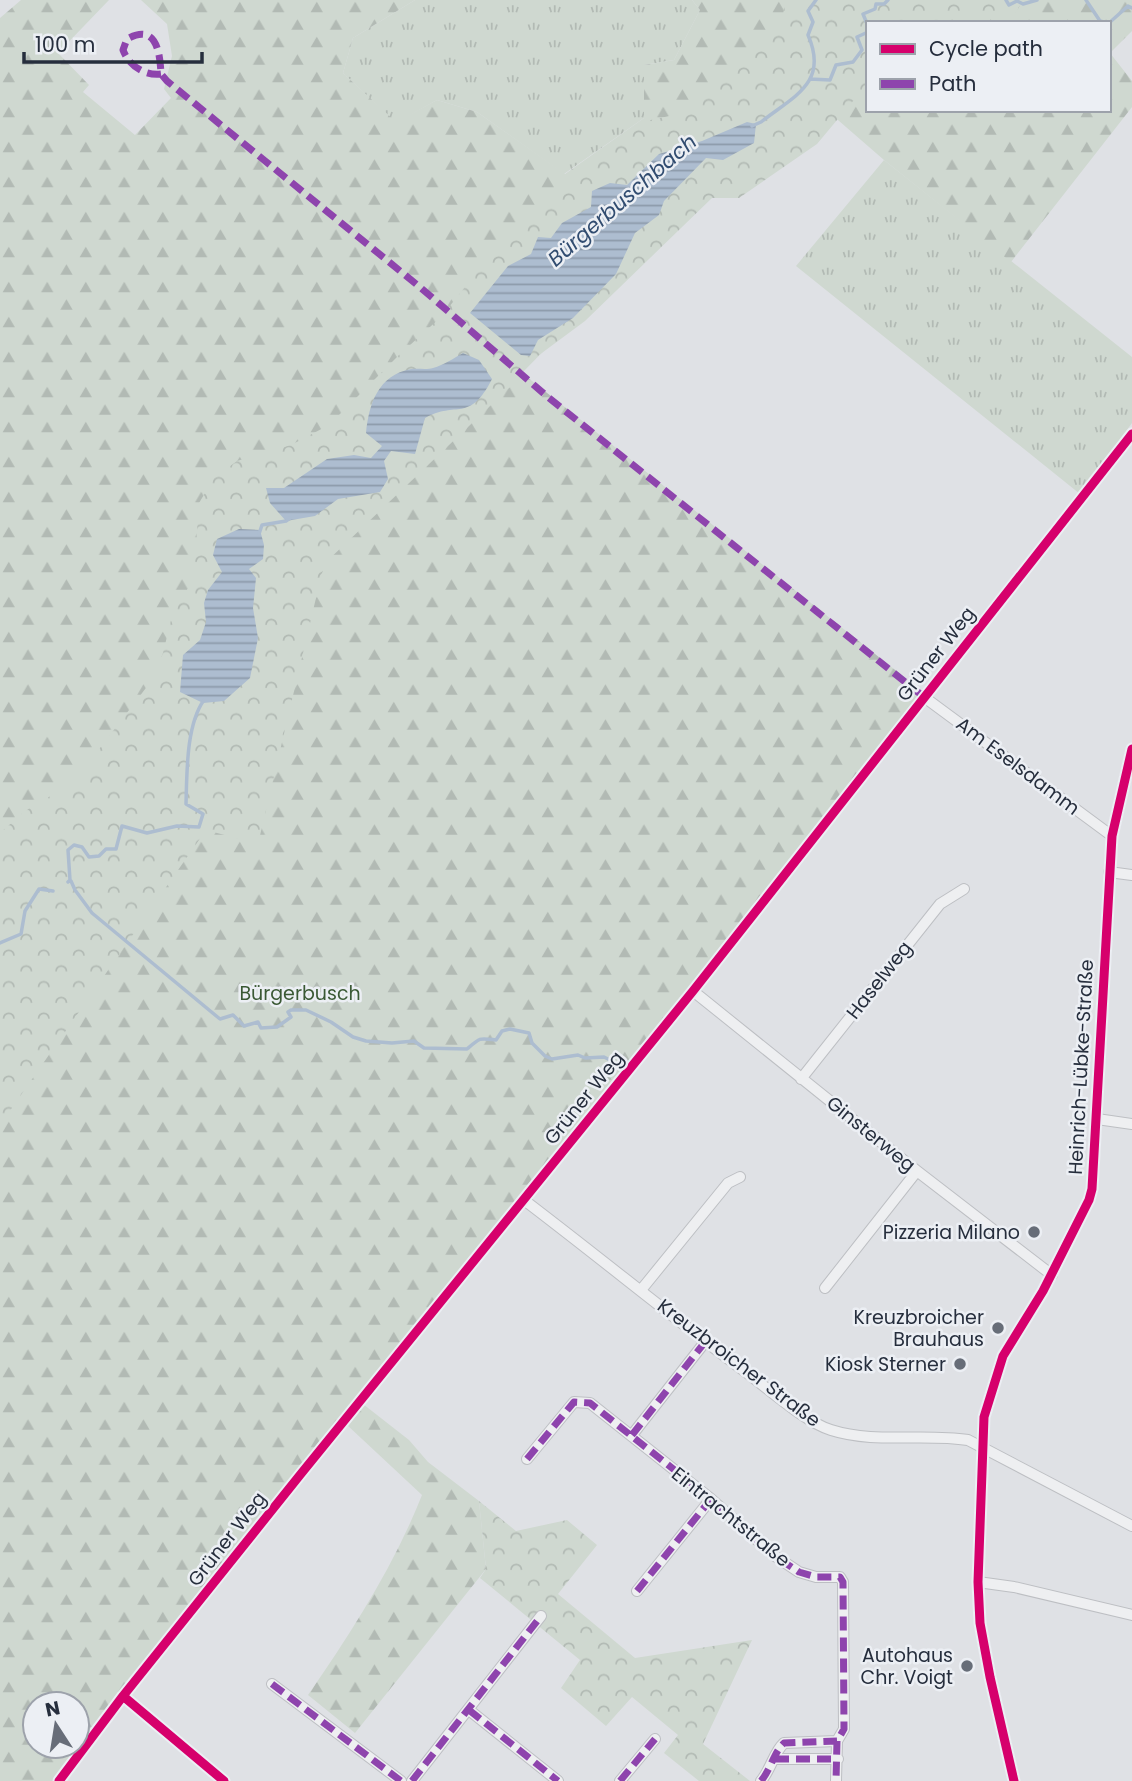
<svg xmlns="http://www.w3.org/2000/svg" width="1132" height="1781" font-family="Poppins,sans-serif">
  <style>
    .grass { fill: url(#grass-tufts) }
    .forest { fill: url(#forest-firs); fill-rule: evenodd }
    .park { fill: url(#park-crowns) }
    .water { fill: url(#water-rules) }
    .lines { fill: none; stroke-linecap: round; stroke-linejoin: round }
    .stream { stroke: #adbdd0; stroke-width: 3.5 }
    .street-casing { stroke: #bdbfc3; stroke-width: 12 }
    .street { stroke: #eeeff1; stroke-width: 10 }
    .quiet { stroke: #8e44ad; stroke-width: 7; stroke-dasharray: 14 7; stroke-linecap: butt }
    .cycleway-casing { stroke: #eceff4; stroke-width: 13 }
    .cycleway { stroke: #d6006c; stroke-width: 9 }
    .poi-dot { fill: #676d78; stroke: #eceff4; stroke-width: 2.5 }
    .labels { text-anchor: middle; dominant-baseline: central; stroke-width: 5; stroke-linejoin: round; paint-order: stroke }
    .street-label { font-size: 19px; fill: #262e3d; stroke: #eceff4 }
    .park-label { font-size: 19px; fill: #3a5934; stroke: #eceff4 }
    .poi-label { font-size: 19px; fill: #262e3d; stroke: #eceff4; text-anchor: end }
    .water-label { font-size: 21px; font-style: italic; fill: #314c70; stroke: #eceff4 }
  </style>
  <defs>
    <pattern id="grass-tufts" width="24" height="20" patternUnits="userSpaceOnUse" patternTransform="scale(1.75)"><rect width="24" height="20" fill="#cfd8d0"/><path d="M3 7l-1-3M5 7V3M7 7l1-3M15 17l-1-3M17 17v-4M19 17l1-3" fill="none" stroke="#b2bab4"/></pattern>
    <pattern id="forest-firs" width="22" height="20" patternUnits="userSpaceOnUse" patternTransform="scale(1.75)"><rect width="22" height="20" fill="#cfd8d0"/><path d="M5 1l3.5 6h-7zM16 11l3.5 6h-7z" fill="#b2bab4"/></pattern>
    <pattern id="park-crowns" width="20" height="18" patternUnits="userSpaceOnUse" patternTransform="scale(1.75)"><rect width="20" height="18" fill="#cfd8d0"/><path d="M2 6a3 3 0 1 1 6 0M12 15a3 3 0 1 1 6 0" fill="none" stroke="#b2bab4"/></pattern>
    <pattern id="water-rules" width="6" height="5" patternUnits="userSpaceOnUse" patternTransform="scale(1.75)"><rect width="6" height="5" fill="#adbdd0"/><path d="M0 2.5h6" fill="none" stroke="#8d9aaa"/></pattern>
  </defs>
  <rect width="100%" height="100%" fill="#dfe1e5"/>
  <path class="grass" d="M415,0h277l8,10 -26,50 -30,5v53l-80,56 -87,-62 -40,-12 -41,23 -53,-50 10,-35z
    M884,160l248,197v66l-52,71 -284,-228z"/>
  <path class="forest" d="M21,0h88l-51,53 31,32 -6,7 52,43 36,-37 -7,-9 8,-33 -5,-32 -26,-24h274l-62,38 -10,35 53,49 41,-22 40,12 88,62 79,-56v-53l30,-5 26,-50 -8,-10h440v31l-22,22 22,28v26l-121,155 -127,-102 -68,-59 -182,158 -112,114 402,320 -871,1088h-53v-1763zM868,23h241v87h-241zM35,1704h42v42h-42z
    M363,1404l46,36 19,22 51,39 7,68 -131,164 -47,-38c43,-62 86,-129 114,-200l-75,-70z"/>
  <path class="park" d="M785,0h238l-8,14 -81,6 -2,3h-64v60l-51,61 -78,54h-27l-127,123 -58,43 -17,23 -186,177 -66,280 -52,-14 -206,295v-292l25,-22 49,-29 78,-102 11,-27 10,-41 17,-27 5,-25 4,-57 15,-25 23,-17 54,-16 38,-20 70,-70 42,-38 71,-89 54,-49 80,-58 28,-6 58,-39 24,-30 26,-22z
    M479,1501l37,30 51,-11 30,25 -39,49 77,64 117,-18 -49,104 47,37h-51l-35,-28 14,-18 -46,-38 -26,29 -45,-38 19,-28 -100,-82 6,-9z"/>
  <path class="water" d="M747,122l9,2 -2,19 -31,17 -17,-2 -42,43 -5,14 -24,18 -19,41 -43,44 -35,22 -8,16 -9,-1 -51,-42 38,-47 23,-12 7,-17 13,1 11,-15 29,-16 1,-16 18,-8 17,2 32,-31 43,-13z
    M463,353l16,7 13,19c-23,45 -35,21 -67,39l-10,36 -24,-3 -7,10 4,18 -8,13 -42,7 -23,17 -29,5 -16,-18 -4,-15h18l43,-29 27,-4 17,3 11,-12 -16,-13c3,-29 12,-58 45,-64 7,-1 15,1 22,-1 11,-3 21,-10 30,-15z
    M239,529l21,1 4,15 -1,14 -14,10 7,9 -3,30 5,30 -8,40 -26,23 -21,2 -23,-11 3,-37 17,-15 6,-18 -2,-19 4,-13 14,-18 -9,-17 4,-16z"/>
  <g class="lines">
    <path class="stream" d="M1006,0l3,5 8,-4 6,3 14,-4
      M1086,0l14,21 7,2
      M1109,23l19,-17 4,2
      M868,26l-5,-12 12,-5 1,-5h8l4,-4
      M810,79l20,1 6,-15 17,-3 9,-12 -5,-13 11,-5
      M752,126l9,-4c33,-26 68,-39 47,-87l5,-13 -5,-11 8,-11
      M259,534l3,-9 24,-4 4,-3
      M71,881l4,9 17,23 128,106 13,-4 11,11 14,-4 3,6 16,-1 14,-10 -3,-5 3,-2h15l25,12 22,15 13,4 26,2 22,-2 10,7 43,1c14,-12 12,-11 29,-9l6,-9 8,-2 19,4 3,10 13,13 7,3 26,-4 7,3 19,-1 14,7
      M68,882l2,-2 -2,-30 6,-5 8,2 7,10 10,-1 7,-7h10l6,-23 25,7 30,-7 22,1 4,-13 -17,-10c1,-31 0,-79 18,-104
      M0,943l21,-9 4,-23 14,-22 14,2"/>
    <defs>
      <path id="street" d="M924,697l188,139
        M1109,872l23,3
        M693,991l224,180 135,104
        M801,1079l139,-175 24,-15
        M1097,1119l35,5
        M524,1200c75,57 148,117 223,173 23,17 58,49 84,57 44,14 92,3 137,10l164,86
        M825,1288l92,-117
        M641,1290l87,-107 12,-6
        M632,1435l73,-93
        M527,1459l47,-57 16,1 121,96 64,57 24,16 17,5h24l3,5 1,147 -7,12 -1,40
        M978,1582l36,5 118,28
        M637,1591l74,-92
        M272,1684l129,97
        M123,1696l101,85
        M469,1710l89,71
        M775,1759h63
        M59,1781l64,-85 177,-221 393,-484 439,-557
        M412,1781l129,-165
        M620,1781l35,-42
        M761,1781c10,-12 13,-29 23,-38l53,-2
        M1014,1781l-24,-104 -10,-54 -2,-41 6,-165 19,-61 40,-65 46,-91 3,-11 20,-353 20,-87"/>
    </defs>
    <use href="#street" class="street-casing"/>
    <use href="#street" class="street"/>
    <path class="quiet" d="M161,74c-16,2 -32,-8 -38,-24l4,-11c30,-17 33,15 34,35l6,7 254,207 128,110 375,299
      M632,1435l73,-93
      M527,1459l47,-57 16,1 121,96 64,57 24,16 17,5h24l3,5 1,147 -7,12 -1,40
      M637,1591l74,-92
      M272,1684l129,97
      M469,1710l89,71
      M775,1759h63
      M412,1781l129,-165
      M620,1781l35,-42
      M761,1781c10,-12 13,-29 23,-38l53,-2"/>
    <defs>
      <path id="cycleway" d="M123,1696l101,85
        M59,1781l64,-85 177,-221 393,-484 439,-557
        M1014,1781l-24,-104 -10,-54 -2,-41 6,-165 19,-61 40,-65 46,-91 3,-11 20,-353 20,-87"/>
    </defs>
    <use href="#cycleway" class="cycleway-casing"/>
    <use href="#cycleway" class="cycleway"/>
  </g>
  <g class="poi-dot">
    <circle cx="1034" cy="1232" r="7"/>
    <circle cx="998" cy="1328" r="7"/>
    <circle cx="960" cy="1364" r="7"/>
    <circle cx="967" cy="1666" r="7"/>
  </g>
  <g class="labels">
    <g class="street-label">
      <text transform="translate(936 654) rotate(-52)">Grüner Weg</text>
      <text transform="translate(1018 766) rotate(37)">Am Eselsdamm</text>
      <text transform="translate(879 980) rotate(-52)">Haselweg</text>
      <text transform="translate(1081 1067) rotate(-87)">Heinrich-Lübke-Straße</text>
      <text transform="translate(584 1098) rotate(-51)">Grüner Weg</text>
      <text transform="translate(871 1134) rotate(39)">Ginsterweg</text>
      <text transform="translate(739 1363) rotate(37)">Kreuzbroicher Straße</text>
      <text transform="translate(731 1517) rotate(39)">Eintrachtstraße</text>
      <text transform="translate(227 1539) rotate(-52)">Grüner Weg</text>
    </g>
    <g class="park-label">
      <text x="300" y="993">Bürgerbusch</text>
    </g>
    <g class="poi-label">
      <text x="1020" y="1232">Pizzeria Milano</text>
      <text x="984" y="1317">Kreuzbroicher<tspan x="984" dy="22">Brauhaus</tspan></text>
      <text x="946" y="1364">Kiosk Sterner</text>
      <text x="953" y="1655">Autohaus<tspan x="953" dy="22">Chr. Voigt</tspan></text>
    </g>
    <g class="water-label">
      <text transform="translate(622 200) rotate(-41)">Bürgerbuschbach</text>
    </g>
  </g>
  <rect x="866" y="21" width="245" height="91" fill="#eceff4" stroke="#9da2ab" stroke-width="2"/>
  <rect x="880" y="44" width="35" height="10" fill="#d6006c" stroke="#9da2ab" stroke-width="2"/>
  <text x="929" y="56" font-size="21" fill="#262e3d">Cycle path</text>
  <rect x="880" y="79" width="35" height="10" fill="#8e44ad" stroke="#9da2ab" stroke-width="2"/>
  <text x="929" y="91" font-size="21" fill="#262e3d">Path</text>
  <g transform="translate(56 1725) rotate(348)"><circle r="33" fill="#eceff4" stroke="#9da2ab" stroke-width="2"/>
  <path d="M0-5L12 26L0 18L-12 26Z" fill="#676d78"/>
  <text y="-10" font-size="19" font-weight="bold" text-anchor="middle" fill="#262e3d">N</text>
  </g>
  <path d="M24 52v10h178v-10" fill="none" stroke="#262e3d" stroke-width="3.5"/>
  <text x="35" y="52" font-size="21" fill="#262e3d" stroke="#eceff4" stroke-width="5" paint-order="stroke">100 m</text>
</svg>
